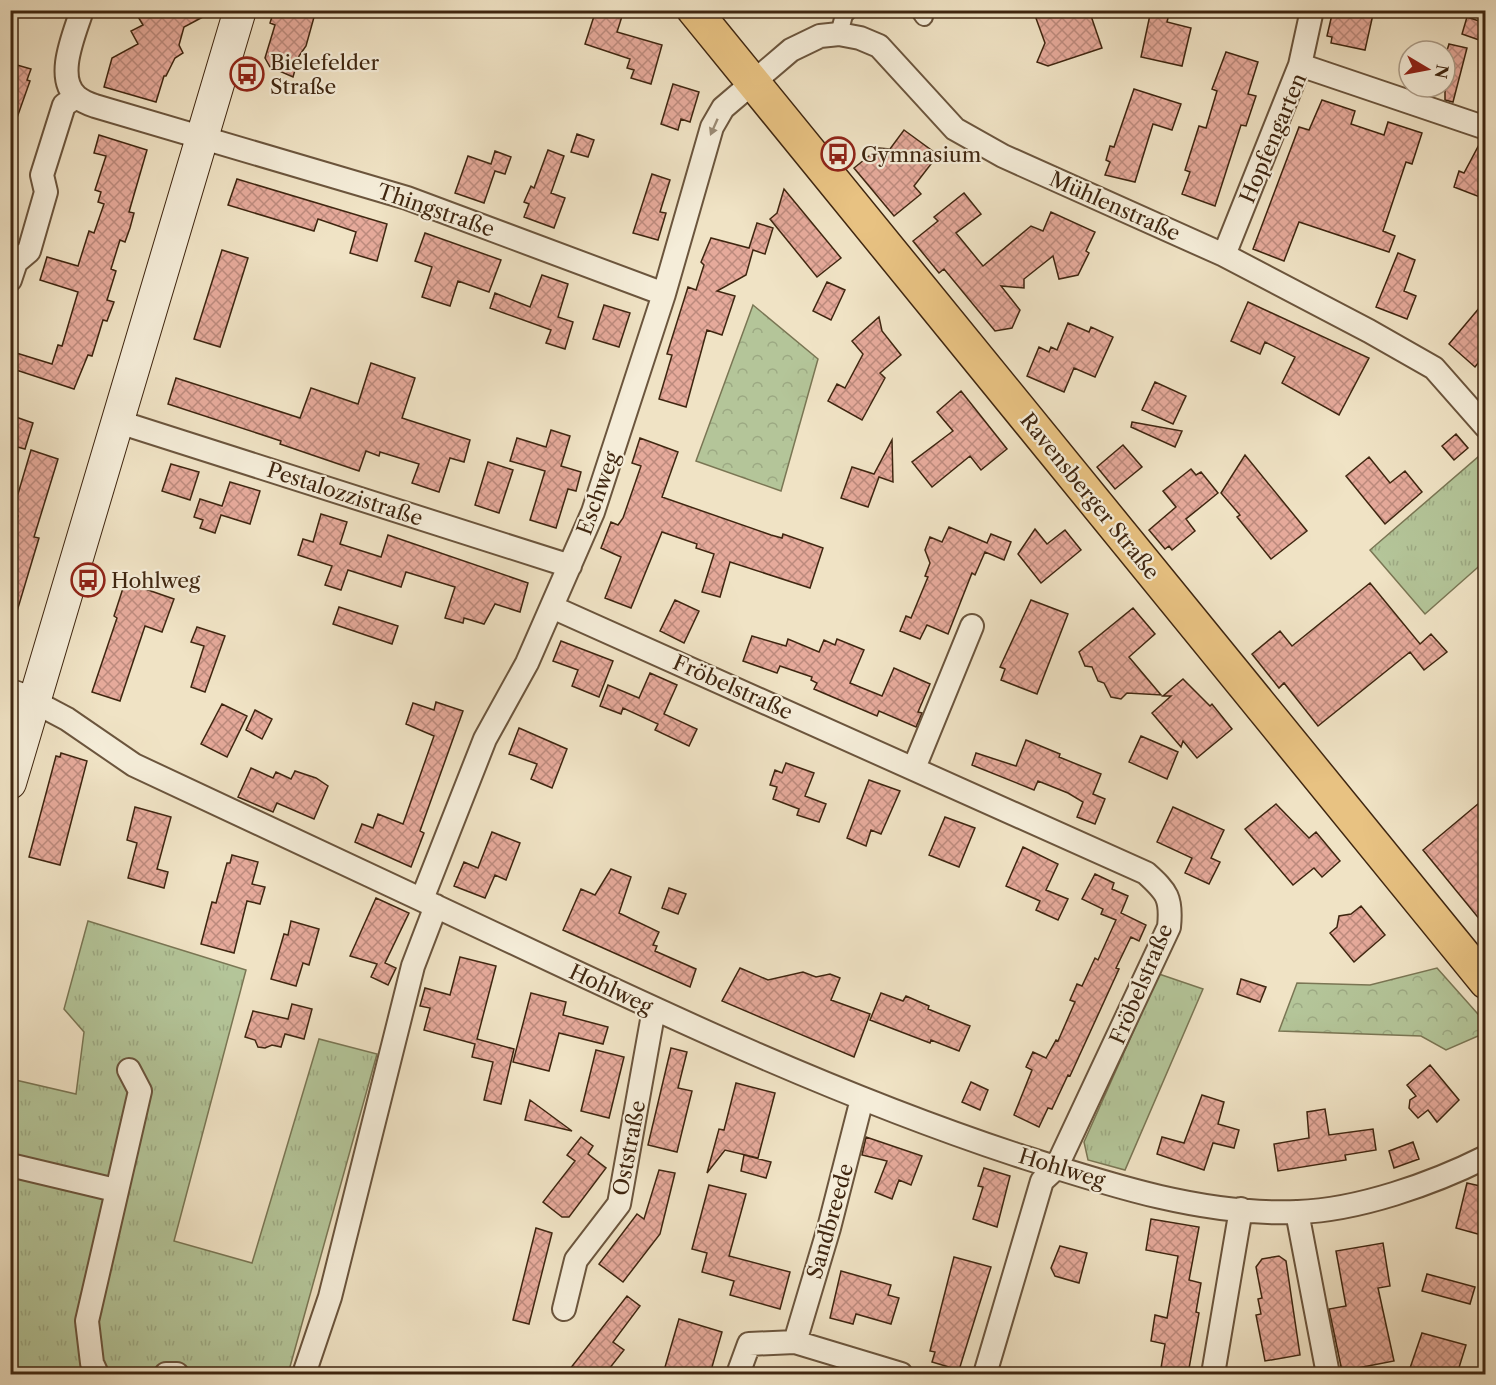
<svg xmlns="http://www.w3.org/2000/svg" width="1496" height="1385" font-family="'Libre Caslon Text',serif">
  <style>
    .grass { fill: url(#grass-tufts); stroke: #7a7654; stroke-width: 1.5 }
    .forest { fill: url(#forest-crowns); stroke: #7a7654; stroke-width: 1.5 }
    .building { fill: url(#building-cross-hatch); stroke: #3f2610; stroke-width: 1.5 }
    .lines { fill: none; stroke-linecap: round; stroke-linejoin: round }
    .pedestrian-casing { stroke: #6b553d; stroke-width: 20 }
    .minor-casing { stroke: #6b553d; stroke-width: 26 }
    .tertiary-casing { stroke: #6b553d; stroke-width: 30 }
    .secondary-casing { stroke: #3f2610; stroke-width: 34 }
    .primary-casing { stroke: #3f2610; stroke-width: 36 }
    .pedestrian { stroke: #f5edd9; stroke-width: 16 }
    .minor { stroke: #f5edd9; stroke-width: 22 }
    .tertiary { stroke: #f5edd9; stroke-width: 27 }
    .secondary { stroke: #f5edd9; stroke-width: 32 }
    .primary { stroke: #e8c282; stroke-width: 33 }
    .oneway { fill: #9a8a74 }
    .labels { text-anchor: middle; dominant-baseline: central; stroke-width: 4.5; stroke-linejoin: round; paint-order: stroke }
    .poi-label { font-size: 21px; fill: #3f2610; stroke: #f5edd9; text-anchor: start }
    .street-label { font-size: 21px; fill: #3f2610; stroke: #f5edd9 }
  </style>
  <defs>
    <pattern id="grass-tufts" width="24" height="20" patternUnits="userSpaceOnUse" patternTransform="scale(1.5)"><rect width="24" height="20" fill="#b4c599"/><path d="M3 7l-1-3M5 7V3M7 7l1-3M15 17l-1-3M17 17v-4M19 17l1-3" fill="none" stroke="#9ca983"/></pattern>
    <pattern id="forest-crowns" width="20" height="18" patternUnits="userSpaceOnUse" patternTransform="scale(1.5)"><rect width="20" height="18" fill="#b4c599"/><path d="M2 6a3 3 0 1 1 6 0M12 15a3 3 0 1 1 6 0" fill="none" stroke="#9ca983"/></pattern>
    <pattern id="building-cross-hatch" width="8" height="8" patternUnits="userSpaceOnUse" patternTransform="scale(1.5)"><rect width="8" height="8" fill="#e6aa9b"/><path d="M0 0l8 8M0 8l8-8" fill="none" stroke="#bc8a7d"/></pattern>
  </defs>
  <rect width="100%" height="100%" fill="#f0e3c5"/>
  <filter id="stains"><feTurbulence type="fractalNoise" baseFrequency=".00333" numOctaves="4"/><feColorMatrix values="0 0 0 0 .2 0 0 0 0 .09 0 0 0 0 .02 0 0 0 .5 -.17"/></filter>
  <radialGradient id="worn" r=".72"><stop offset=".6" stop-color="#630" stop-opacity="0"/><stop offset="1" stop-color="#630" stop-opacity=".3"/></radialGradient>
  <path class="grass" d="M1485,451v110l-60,53 -55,-64z
    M88,921l158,49 -72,271 78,22 67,-224 58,15 -89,320h-277v-295l65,15 8,-62 -20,-23z
    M1159,974l44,15 -78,181 -37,-10 -4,-18z"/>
  <path class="forest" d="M753,305l65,54 -37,132 -85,-30z
    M1437,968l48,54v11l-39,17 -25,-14 -142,-5 18,-48 73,2z"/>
  <path class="building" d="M134,10h82l-32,17 -5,18 4,8 -8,5 -9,18h-2l-8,26 -52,-15 8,-29 26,-14 -7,-13 12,-6z
    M274,10h42l-10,36 -7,10 -6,21 -23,-10 -5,-9 10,-33 -5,-2z
    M596,10h28l-7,22 45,13 -11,39 -20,-6 3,-8 -7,-2 3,-9 -45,-15z
    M1033,10h56l13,38 -54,18 -11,-4 8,-19z
    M1151,10h19l-3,12 24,6 -9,38 -41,-9z
    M1333,10h41l-9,40 -34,-7 1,-6 -5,-1z
    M1467,17l18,6 -3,18 -20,-7z
    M1449,44l18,4 -14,54 -8,-2v-43z
    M1226,52l32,10 -10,32 8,2 -10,30 -5,-1 -26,81 -33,-12 8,-22 -5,-2 14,-44 7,2 11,-37 -5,-2z
    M10,63l21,6 -4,11 3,1 -17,48h-3z
    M673,84l26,8 -9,30 -9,-3 -3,11 -17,-6z
    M1134,89l47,15 -9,26 -19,-6 -18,58 -30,-7 5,-13 -4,-2 4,-14 4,1z
    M1322,100l33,11 -4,13 33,11 4,-13 34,11 -10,31 -6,-2 -23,69 12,5 -6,16 -90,-30 -15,39 -31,-12 46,-122 10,3z
    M904,130l34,25 -24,31 7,8 -27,22 -40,-48 25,-20 11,1z
    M577,134l17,6 -6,17 -17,-5z
    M99,135l48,15 -18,62 5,1 -4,15 -5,14 -5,-2 -9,29 5,2 -9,29 7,2 -7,19 -4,-1 -11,36 -4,-1 -14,34 -64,-21v-17l42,13 6,-19 4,1 16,-54 -38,-12 7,-23 31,9 11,-35 5,2 10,-29 -6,-2 3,-10 -6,-2 11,-34 -12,-3z
    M1481,141h4v58l-31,-12 5,-16 5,2z
    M548,150l16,6 -13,37 14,5 -11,30 -30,-11 5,-13 -5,-2 7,-16 3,2z
    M495,151l16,6 -6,17 -10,-3 -11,32 -29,-10 13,-37 23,8z
    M652,174l18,6 -10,32 6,1 -8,27 -25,-7z
    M237,179l150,45 -10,37 -27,-8 6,-21 -38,-13 -4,12 -86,-26z
    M784,189l57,69 -24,19 -47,-58 7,-6z
    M964,193l17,21 -25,19 27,33 48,-40 12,5 8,-19 44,20 -9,19 3,2 -11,22 -19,4 -6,-23 -29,23v9l-23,-2 19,24 -8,18 -17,3 -51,-62 -5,4 -26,-32 25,-20 -4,-4z
    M757,223l16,5 -8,26 -12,-4 -7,25 -29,16 18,5 -13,39 -15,-5 -21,77 -27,-8 13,-44 -5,-1 21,-67 8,3 8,-25 -3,-3 10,-24 38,10z
    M425,233l76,27 -12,32 -31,-11 -8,25 -28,-9 10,-30 -17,-6z
    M222,250l26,8 -28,89 -26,-8z
    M1398,253l17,7 -11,31 12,5 -9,23 -31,-12z
    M542,275l26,9 -10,33 15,5 -8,27 -19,-6 5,-13 -61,-22 5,-15 35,14z
    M827,282l18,8 -14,30 -18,-9z
    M1485,301v53l-10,13 -26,-23z
    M1248,302l121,56 -30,57 -57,-32 13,-26 -30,-15 -5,12 -29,-13z
    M604,305l26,8 -11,34 -26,-8z
    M879,317l3,14 19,24 -21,18 5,5 -23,42 -34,-19 9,-17 8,4 18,-34 -11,-13z
    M1068,323l21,9 2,-5 22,10 -18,40 -21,-9 -10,24 -37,-16 12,-29 10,5 2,-5 6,3z
    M371,363l44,15 -13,40 68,22 -6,22 -14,-4 -11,34 -27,-9 7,-19 -39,-12 -1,4 -13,-5 -7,20 -79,-27 1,-3 -113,-37 8,-26 124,40 11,-30 47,16z
    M1155,382l31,14 -13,28 -31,-14z
    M961,391l46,58 -26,21 -11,-14 -38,31 -20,-25 41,-31 -16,-19z
    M10,415l23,8 -8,26 -15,-4z
    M1132,422l50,9 -7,16 -44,-20z
    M551,430l19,6 -9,30 20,6 -5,19 -8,-2 -12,39 -26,-8 15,-49 -35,-10 7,-23 29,9z
    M1456,434l12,14 -14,12 -12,-14z
    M640,438l38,14 -16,45 109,38 11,3 1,-4 40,14 -13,40 -80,-26 -10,35 -18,-5 12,-38 -18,-6 1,-4 -35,-12 -31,76 -26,-10 16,-41 -20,-9 10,-26 7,3 5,-7 18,-52 -9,-3z
    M892,440l1,42 -14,-5 -11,30 -27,-9 11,-31 22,7z
    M1123,445l19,22 -27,22 -18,-22z
    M31,450l27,9 -24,78 5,1 -24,80 -5,-1v-77l8,-24 -6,-2z
    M1245,455l62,76 -36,28 -34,-42 3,-2 -19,-22z
    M1369,457l21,26 15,-12 17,21 -37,32 -39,-48z
    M488,462l25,8 -14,43 -24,-8z
    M171,464l28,8 -9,28 -28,-9z
    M1191,469l5,6 5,-3 17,21 -32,26 9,12 -23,19 -3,-4 -4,3 -16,-19 27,-23 -13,-16z
    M230,482l30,9 -10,33 -29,-9 -6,18 -15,-5 3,-8 -9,-3 6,-18 22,7z
    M321,514l26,8 -7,22 41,13 7,-22 140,48 -8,29 -25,-8 -11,20 -20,-6 -1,5 -18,-5 10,-31 -49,-15 -5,15 -53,-17 -7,20 -16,-5 7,-19 -34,-11 5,-16 10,3z
    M949,527l38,16 4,-9 20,8 -7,18 -19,-8 -10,23 -3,-2 -24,61 -21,-9 -7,14 -20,-8 6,-15 5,2 17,-41 -3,-1 5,-13 -5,-13 5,-13 12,5z
    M1035,529l12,15 18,-14 16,20 -40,33 -23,-29z
    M125,582l49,17 -12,33 -17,-6 -25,75 -28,-9 25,-74 -3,-2z
    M1370,583l50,61 11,-10 16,18 -23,18 -14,-18 -92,74 -34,-43 -5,5 -27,-34 28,-23 12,15z
    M675,600l24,11 -15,32 -24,-12z
    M1031,600l37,14 -31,80 -36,-14 4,-11 -5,-2z
    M339,607l59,19 -6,18 -59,-20z
    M1133,608l22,26 -26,23 32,38 -34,-2 -6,6 -10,-2 -7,-14 -6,-2 -6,-14 -7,-1 -6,-14z
    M197,627l28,9 -20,56 -14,-5 13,-41 -13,-4z
    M752,636l34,10 2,-7 31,13 5,-12 11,5 2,-6 27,11 -14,33 32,13 12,-28 36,16 -12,28 4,1 -6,14 -37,-16 -2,5 -63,-27 3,-6 -6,-3 1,-3 -32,-11 -3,7 -34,-12z
    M561,641l52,20 -14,36 -27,-11 6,-16 -25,-9z
    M650,673l27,12 -13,29 33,15 -8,17 -34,-16 3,-6 -35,-16 -2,6 -21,-8 8,-21 31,13z
    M1183,679l27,27 2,-2 20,25 -35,29 -14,-17 -2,6 -29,-34 19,-17h-8z
    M436,702l27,9 -43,120 4,2 -13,34 -56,-25 7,-18 11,4 5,-14 25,10 31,-88 -28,-12 7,-21 21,7z
    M222,704l25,12 -20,41 -26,-13z
    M255,710l17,9 -10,20 -16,-9z
    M519,728l48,21 -15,39 -21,-9 6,-15 -28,-10z
    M1141,736l37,16 -11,27 -38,-17z
    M1026,740l34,14 -1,3 42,17 -8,20 12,5 -10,25 -18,-7 6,-15 -15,-9 -30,-12 -4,9 -62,-25 4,-12 40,13z
    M61,753l26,8 -27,104 -31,-8 27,-101 4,1z
    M786,763l28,10 -9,23 21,8 -7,18 -22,-7 2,-6 -26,-10 4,-12 -7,-2 5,-15 7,3z
    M251,768l22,10 3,-6 15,7 4,-8 21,7 12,8 -14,33 -37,-16 -4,9 -35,-15z
    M869,780l31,11 -19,43 -10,-4 -5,16 -19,-8z
    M1485,798v128l-62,-76z
    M1276,804l33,34 7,-6 24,29 -18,16 -8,-9 -21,17 -48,-56z
    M135,807l36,10 -14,52 11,3 -4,16 -36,-10 9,-35 -10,-3z
    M1173,807l51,23 -13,28 9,4 -11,22 -24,-11 7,-15 -35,-16z
    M945,817l30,11 -16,39 -30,-12z
    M492,832l28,11 -14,37 -11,-5 -10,23 -31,-12 10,-24 14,6z
    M1023,847l35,17 -12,26 22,9 -10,21 -22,-10 4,-9 -34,-15z
    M232,855l26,7 -6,22 13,3 -5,17 -13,-3 -13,52 -33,-9 11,-42 4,1 11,-40h3z
    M611,869l20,8 -12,36 40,19 -6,13 4,1 -2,5 41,18 -6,18 -127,-57 18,-41 14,6z
    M1095,874l19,9 -2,6 16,7 -7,17 25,12 -7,16 -8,-4 -15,31 3,1 -49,107 -2,-1 -16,34 -4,-1 -9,19 -25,-12 18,-45 -6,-3 7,-15 13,6 10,-18 2,1 17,-39 -5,-2 7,-16 5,2 13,-28 3,2 18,-40 -15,-6 2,-5 -21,-10z
    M669,888l17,6 -8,20 -16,-6z
    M376,898l33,15 -24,50 11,5 -8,17 -17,-8 6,-13 -27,-8z
    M1361,906l24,29 -31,27 -24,-29 7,-6 2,-11 12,-2z
    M291,921l28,8 -10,36 -6,-2 -7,23 -25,-7 13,-45 4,1z
    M460,957l36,9 -19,73 37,10 -13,55 -17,-4 9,-38 -21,-5 3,-13 -51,-14 6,-22 -10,-2 5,-18 25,7z
    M740,968l28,12 35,-8 13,5 14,-3 10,4 -9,22 39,14 -16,43 -132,-56z
    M1241,979l25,8 -6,15 -23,-8z
    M531,993l35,9 -3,13 45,12 -5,17 -44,-11 -10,38 -36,-9z
    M881,993l22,8 3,-5 23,10 -1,3 42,17 -11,25 -28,-11 -1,3 -60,-23z
    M292,1004l20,5 -8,30 -19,-5 -4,13 -9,-2 -7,3 -7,-1 -3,-7 -10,-3 8,-26 35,8z
    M671,1048l16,4 -9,36 14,3 -15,61 -29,-7z
    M596,1050l28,7 -15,61 -28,-7z
    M1430,1065l29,35 -22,22 -9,-12 -10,8 -9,-10 1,-8 6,-4 -9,-11z
    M971,1082l17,8 -8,20 -18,-8z
    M736,1083l39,10 -17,65 -33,-8 -18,23 12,-44 5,1z
    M1202,1095l22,7 -6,22 21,6 -5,18 -21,-5 -9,27 -47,-16 5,-17 22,6z
    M530,1100l42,31 -47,-11z
    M1325,1109l4,26 44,-6 3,21 -31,5 1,5 -68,11 -4,-27 35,-6 -2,-26z
    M581,1137l12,9 -5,8 18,14 -37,49h-7l-19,-15 32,-41 -8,-6z
    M866,1137l56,19 -11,29 -12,-5 -7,19 -17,-7 12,-31 -25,-6z
    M1413,1142l6,17 -25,9 -5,-17z
    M744,1155l27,7 -5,16 -25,-7z
    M984,1168l26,8 -13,51 -24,-8 10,-32 -5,-1z
    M659,1170l16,3 -15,61 -37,48 -24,-18 38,-50 7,5z
    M1467,1183l18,4v49l-29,-8z
    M709,1185l37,9 -17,62 61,16 -10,37 -50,-14 4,-14 -32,-9 5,-19 -15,-4z
    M1151,1219l48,8 -10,53 12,3 -5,29 3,1 -11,61h-28l5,-30 -14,-3 4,-26 12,3 11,-62 -32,-6z
    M536,1228l16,5 -23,91 -16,-4z
    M1383,1243l7,43 -12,2 16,73 -52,10 -13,-62 17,-3 -10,-55z
    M1060,1246l27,7 -8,30 -24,-7 -4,-8z
    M1279,1256l7,5 14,94 -35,6 -9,-46 5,-1 -3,-15 4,-1 -6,-31 6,-8z
    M954,1257l37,10 -32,103 -27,-8 3,-10 -5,-1z
    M841,1271l50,14 -3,10 11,3 -8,26 -35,-10 -3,10 -23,-6z
    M1427,1274l48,13 -5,17 -48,-13z
    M627,1296l13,10 -27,36 11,8 -19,24h-39z
    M679,1319l43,13 -12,42h-47z
    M1422,1333l44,12 -9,29h-49z"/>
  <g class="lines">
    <defs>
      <path id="pedestrian" d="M919,10l5,7
        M839,34l5,-19 5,-5"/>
      <path id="minor" d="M82,10c-7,23 -28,68 -5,87 5,4 12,7 18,9l312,92 257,96
        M1300,65l12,-55
        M1224,255l76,-190 186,63
        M10,280l6,-18 13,-11 17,-59 -4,-17 22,-70 12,-8
        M119,422l451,144
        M552,607l594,266c21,19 26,25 23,54l-113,241 -14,13 -57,193
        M33,701l34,18 67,46c120,57 242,113 363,170 169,80 339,160 517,219 90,29 187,62 284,58 60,-2 134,-28 188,-55
        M914,768l58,-142
        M422,899l63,-160 42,-76 66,-151 71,-218 48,-167 11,-19 68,-58 29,-14 19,-2 21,4 19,8 76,83 48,27 221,99 145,76 65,37 52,59
        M10,1165l105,25
        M1297,1212l31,162
        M564,1309l12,-49 43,-56 35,-195
        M795,1342l34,-114 33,-129
        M97,1374l-5,-11 -5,-42 53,-230 -11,-21
        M166,1374h11
        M304,1374l26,-77 83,-331 23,-60
        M738,1374l11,-30 46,-2 106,32
        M1213,1374l28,-165"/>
      <path id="tertiary" d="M10,693l23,8"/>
      <path id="secondary" d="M10,783l230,-773"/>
      <path id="primary" d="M694,10l792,972"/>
    </defs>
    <use href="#pedestrian" class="pedestrian-casing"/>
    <use href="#minor" class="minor-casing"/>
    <use href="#tertiary" class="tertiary-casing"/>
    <use href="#secondary" class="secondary-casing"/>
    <use href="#primary" class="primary-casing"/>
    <use href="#pedestrian" class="pedestrian"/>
    <use href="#minor" class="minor"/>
    <use href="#tertiary" class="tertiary"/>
    <use href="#secondary" class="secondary"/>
    <use href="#primary" class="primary"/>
  </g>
  <defs><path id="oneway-solid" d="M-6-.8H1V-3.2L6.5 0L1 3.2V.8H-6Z" transform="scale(1.5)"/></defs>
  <use class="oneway" href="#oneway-solid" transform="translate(714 127) rotate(114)"/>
  <defs>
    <symbol id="bus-ring" viewBox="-11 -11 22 22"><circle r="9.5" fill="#f5edd9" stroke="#8f2418" stroke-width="1.5"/><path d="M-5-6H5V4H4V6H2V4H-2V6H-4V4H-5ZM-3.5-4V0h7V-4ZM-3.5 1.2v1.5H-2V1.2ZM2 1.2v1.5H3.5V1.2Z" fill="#8f2418"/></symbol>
  </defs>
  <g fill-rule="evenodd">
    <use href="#bus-ring" x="228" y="55" width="38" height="38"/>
    <use href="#bus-ring" x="819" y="135" width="38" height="38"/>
    <use href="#bus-ring" x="69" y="561" width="38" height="38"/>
  </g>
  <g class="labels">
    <g class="poi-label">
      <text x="270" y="62">Bielefelder<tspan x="270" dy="24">Straße</tspan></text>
      <text x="861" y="154">Gymnasium</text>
      <text x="111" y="580">Hohlweg</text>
    </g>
    <g class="street-label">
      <text transform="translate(1273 138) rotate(-67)">Hopfengarten</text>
      <text transform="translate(1115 206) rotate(24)">Mühlenstraße</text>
      <text transform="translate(436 210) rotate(19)">Thingstraße</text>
      <text transform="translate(598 493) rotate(-70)">Eschweg</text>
      <text transform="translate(345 494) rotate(18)">Pestalozzistraße</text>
      <text transform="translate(1090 496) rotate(51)">Ravensberger Straße</text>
      <text transform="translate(733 687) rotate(24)">Fröbelstraße</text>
      <text transform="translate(1141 984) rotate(-67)">Fröbelstraße</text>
      <text transform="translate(611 989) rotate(25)">Hohlweg</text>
      <text transform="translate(629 1148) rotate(-79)">Oststraße</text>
      <text transform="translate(1062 1168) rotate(17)">Hohlweg</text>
      <text transform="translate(830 1221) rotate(-74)">Sandbreede</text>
    </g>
  </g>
  <rect width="1496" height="1385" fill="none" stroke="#f0e3c5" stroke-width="36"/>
  <rect x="12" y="12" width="1472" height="1361" fill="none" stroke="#3f2610" stroke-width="3"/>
  <rect x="18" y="18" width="1460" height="1349" fill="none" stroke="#3f2610" stroke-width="1.5"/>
  <g transform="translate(1427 69) rotate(100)"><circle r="28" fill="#f5edd9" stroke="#ac9d89" stroke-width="1.5"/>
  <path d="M0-4.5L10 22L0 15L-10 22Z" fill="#8f2418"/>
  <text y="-9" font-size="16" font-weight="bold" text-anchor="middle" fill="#3f2610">N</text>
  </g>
  <rect width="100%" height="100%" filter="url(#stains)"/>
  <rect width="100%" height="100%" fill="url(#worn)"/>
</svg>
